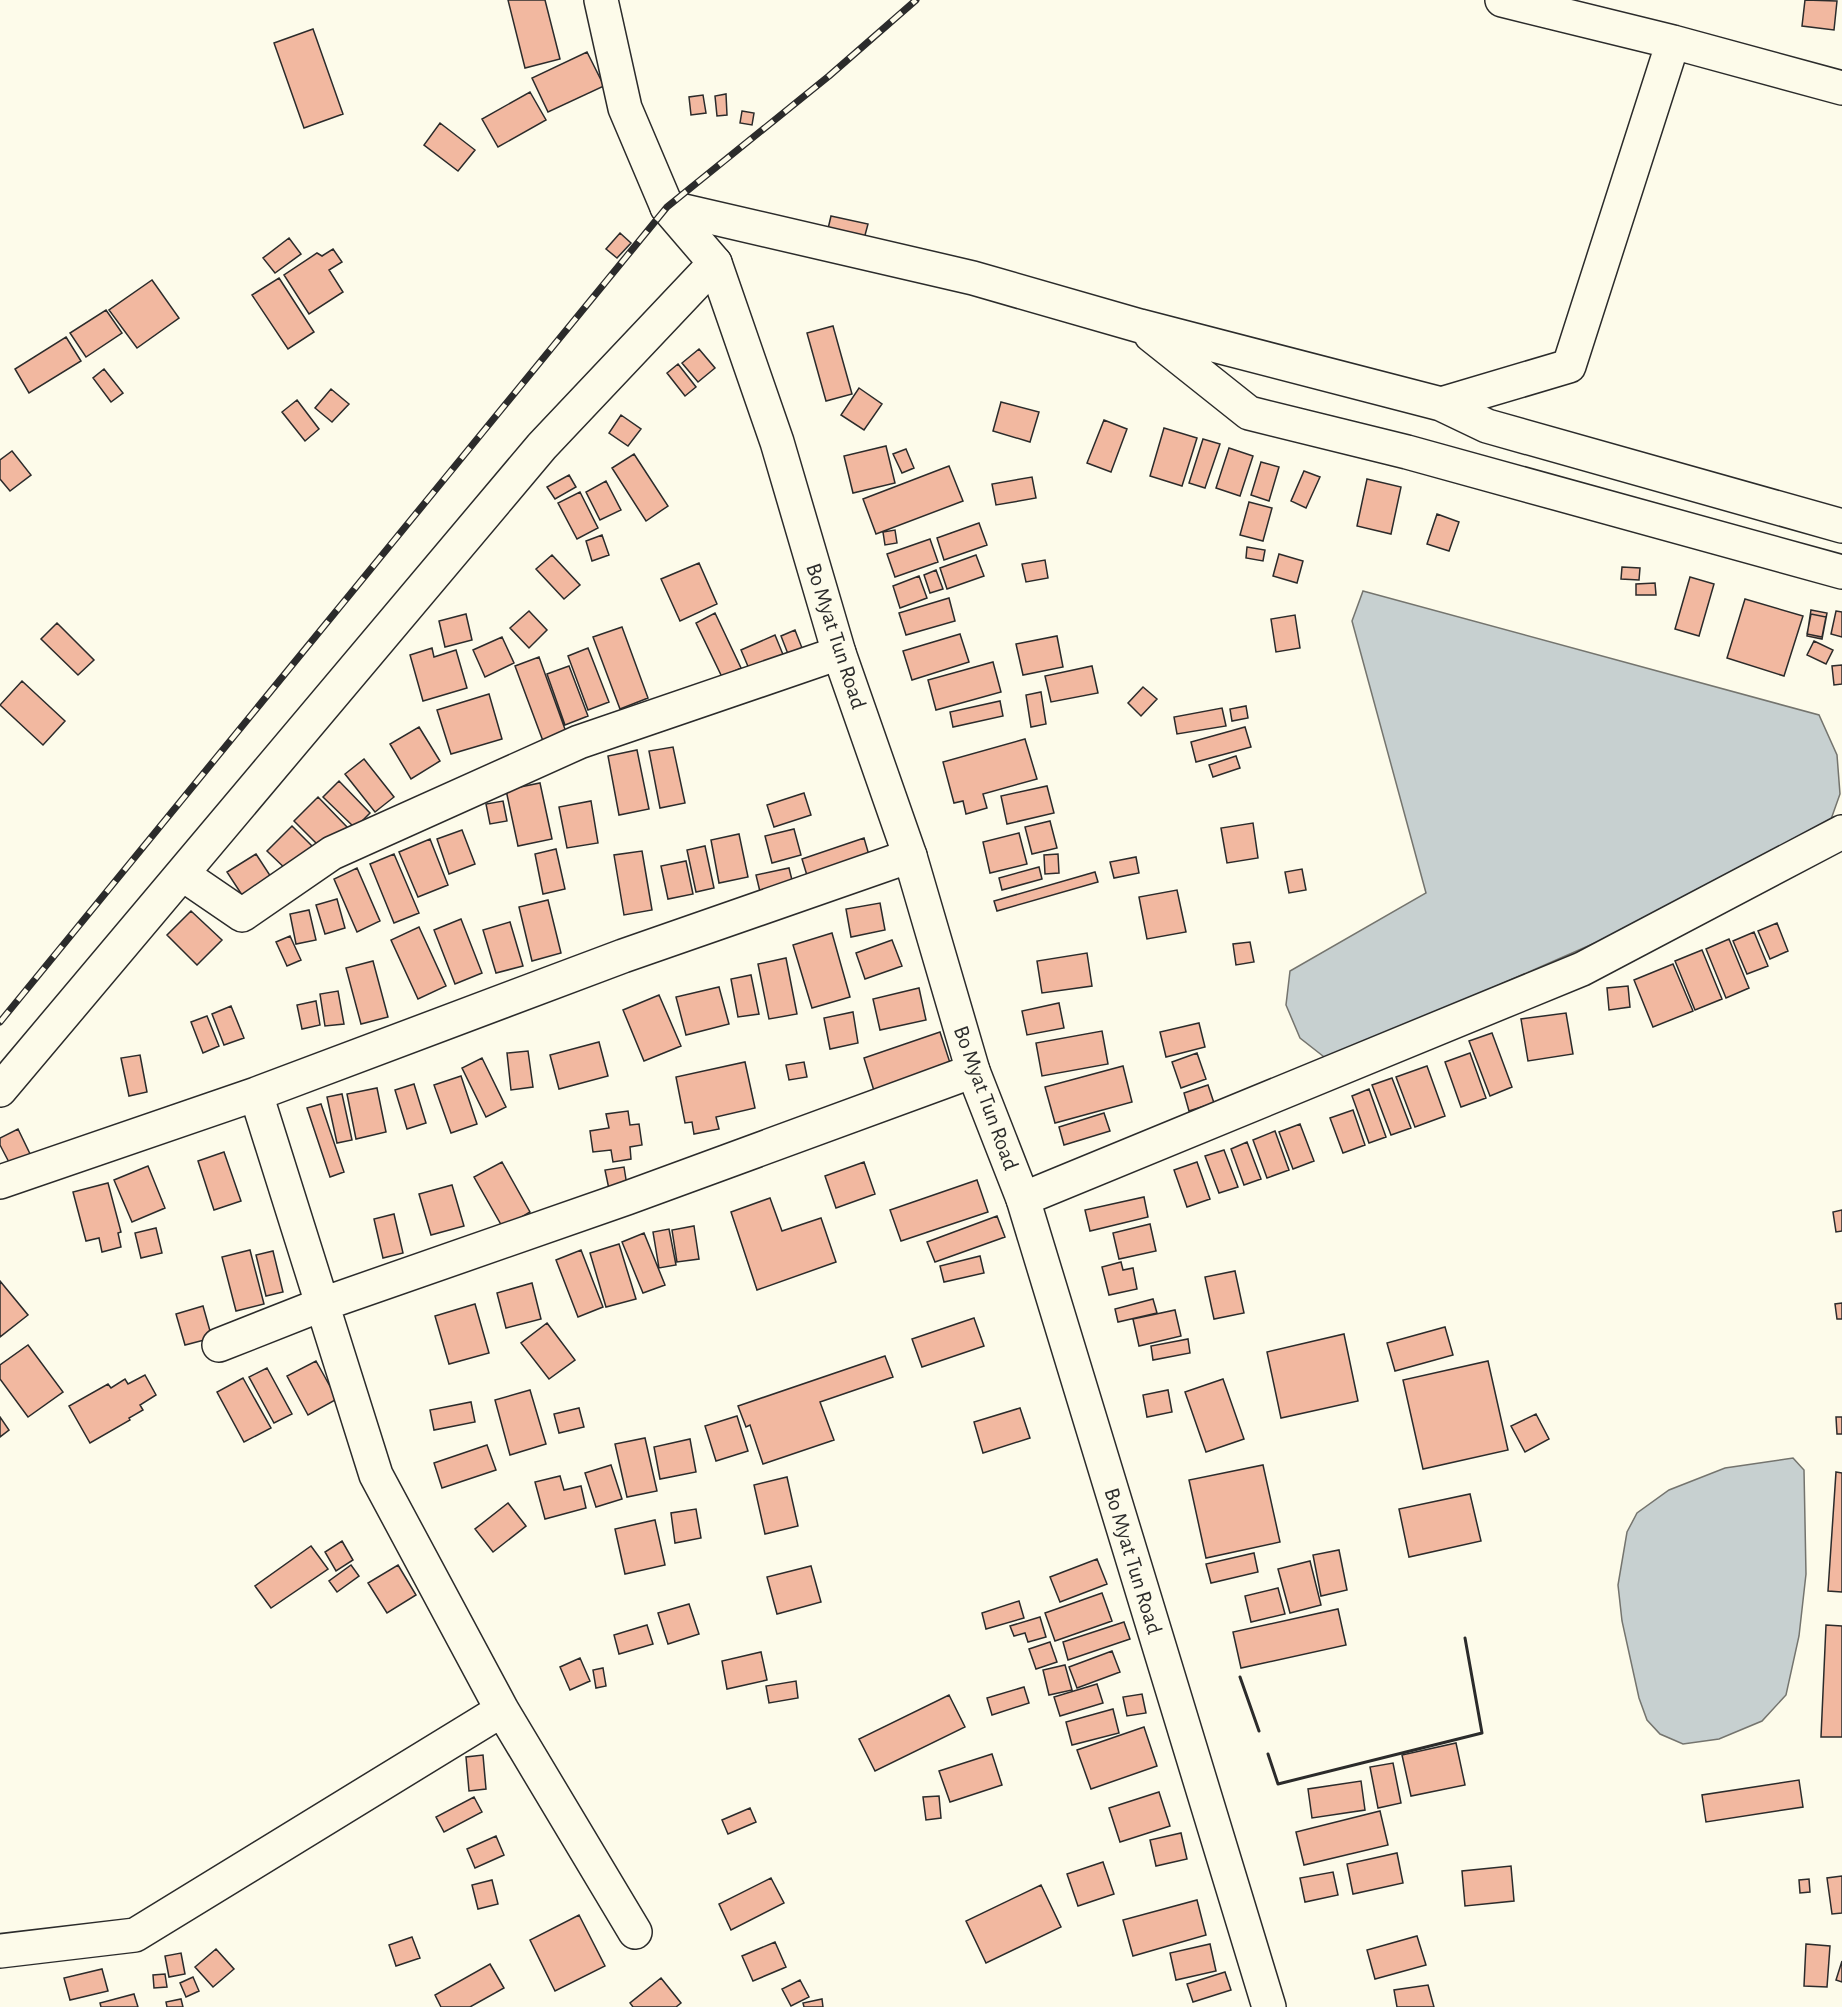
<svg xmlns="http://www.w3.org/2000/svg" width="1842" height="2007" font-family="'Alegreya Sans',sans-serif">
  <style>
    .water { fill: #c7d0d0; stroke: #74746e; stroke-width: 1.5 }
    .building { fill: #f2b8a0; stroke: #2b2b2b; stroke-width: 1.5 }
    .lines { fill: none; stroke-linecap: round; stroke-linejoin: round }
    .minor-casing { stroke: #2b2b2b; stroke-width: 36 }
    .major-casing { stroke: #2b2b2b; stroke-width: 36 }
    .minor { stroke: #fdfbea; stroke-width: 33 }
    .major { stroke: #fdfbea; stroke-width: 33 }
    .rail-casing { stroke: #2b2b2b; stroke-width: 7 }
    .rail { stroke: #fdfbea; stroke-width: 4.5; stroke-dasharray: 14; stroke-linecap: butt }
    .wall { stroke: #2b2b2b; stroke-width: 3 }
    .labels { text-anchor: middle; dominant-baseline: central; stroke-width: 4.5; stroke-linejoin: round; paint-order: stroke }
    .street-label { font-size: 22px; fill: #2b2b2b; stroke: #fdfbea }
  </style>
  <rect width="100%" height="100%" fill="#fdfbea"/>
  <path class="water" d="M1363,591l456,124 18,40 3,39 -16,45 -49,25 -447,196 -28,-22 -14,-33 4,-34 136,-78 -74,-272z
    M1793,1458l11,12 2,104 -7,62 -13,59 -24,26 -43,18 -36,5 -23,-10 -13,-14 -8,-22 -17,-77 -4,-36 9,-53 10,-19 32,-23 56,-22z"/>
  <path class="building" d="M508,0h37l15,59 -35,9z
    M1805,0l32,1 -3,29 -32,-4z
    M313,29l30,85 -39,14 -30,-85z
    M587,52l17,34 -56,26 -16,-34z
    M530,92l16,28 -48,27 -16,-28z
    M726,94l1,21 -10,1 -2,-20z
    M703,95l3,18 -15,2 -2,-18z
    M742,111l12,2 -2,12 -12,-2z
    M440,123l35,27 -17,21 -34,-26z
    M831,216l37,8 -4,15 -37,-6z
    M620,233l11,10 -14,15 -11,-9z
    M289,238l12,16 -26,19 -12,-15z
    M333,249l9,13 -13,8 14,22 -34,22 -25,-39 33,-22 5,3z
    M279,278l35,54 -26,17 -36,-54z
    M152,280l27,38 -42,30 -28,-38z
    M106,310l16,23 -36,24 -16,-24z
    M833,326l19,68 -26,7 -19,-68z
    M66,337l15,24 -52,32 -14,-24z
    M699,349l16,19 -17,14 -16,-19z
    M678,364l18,23 -11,9 -18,-23z
    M104,369l19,24 -12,9 -18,-24z
    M859,388l23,16 -18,26 -23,-15z
    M331,389l18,15 -17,18 -17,-14z
    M297,400l22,29 -14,12 -23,-29z
    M1001,402l38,10 -9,30 -37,-11z
    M621,415l20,14 -13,17 -19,-13z
    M1104,420l23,9 -16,43 -24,-9z
    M1164,428l33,10 -15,48 -32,-10z
    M1203,439l17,5 -15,44 -16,-5z
    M886,446l9,37 -42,10 -9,-37z
    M1229,448l24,8 -13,40 -24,-8z
    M906,449l8,19 -12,5 -9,-19z
    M12,451l19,24 -21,16 -10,-12v-19z
    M634,454l34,52 -22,15 -34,-53z
    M1261,462l18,5 -10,34 -18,-6z
    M949,466l14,35 -87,33 -13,-35z
    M1304,471l16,6 -14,31 -15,-7z
    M569,475l7,12 -21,12 -8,-12z
    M1032,477l4,21 -40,7 -4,-21z
    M1367,479l34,8 -10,47 -34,-8z
    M606,481l15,29 -21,10 -14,-28z
    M580,492l18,36 -21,11 -19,-36z
    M1249,502l23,6 -9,33 -23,-6z
    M1437,514l22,8 -10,29 -22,-7z
    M979,523l8,22 -43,15 -7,-22z
    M895,530l2,13 -12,2 -2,-13z
    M602,535l7,20 -17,6 -6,-20z
    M930,539l8,23 -43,15 -8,-23z
    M1247,547l18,3 -2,11 -17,-3z
    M1279,554l24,7 -6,22 -24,-7z
    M552,555l28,30 -16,14 -28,-30z
    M976,555l8,21 -37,13 -7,-21z
    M1045,560l3,18 -22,4 -4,-18z
    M699,563l18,41 -37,17 -19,-42z
    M1622,567l18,1 -1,12 -18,-1z
    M936,570l7,19 -13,4 -6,-18z
    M919,576l8,22 -27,10 -7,-22z
    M1690,577l24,7 -15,52 -24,-7z
    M1655,583l1,12h-20v-11z
    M949,598l6,23 -49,14 -7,-22z
    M1745,599l58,17 -19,60 -57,-18z
    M1811,610l16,3 -5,26 -15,-3z
    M529,611l18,19 -18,18 -19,-20z
    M1836,611l6,1v25l-11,-3z
    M715,613l26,55 -19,9 -26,-54z
    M466,614l6,26 -27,7 -6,-26z
    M1811,614l15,3 -4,20 -15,-3z
    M1295,615l5,33 -24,4 -5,-33z
    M57,623l37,37 -16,15 -37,-36z
    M622,627l26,71 -28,11 -27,-72z
    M795,630l7,18 -14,6 -7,-18z
    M960,634l9,28 -57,18 -9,-29z
    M775,635l9,22 -34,14 -9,-21z
    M1057,636l6,31 -40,8 -7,-31z
    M502,637l12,26 -29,14 -12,-27z
    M1814,641l19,9 -7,14 -19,-9z
    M432,648l2,9 22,-7 11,38 -44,13 -13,-46z
    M588,648l21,54 -21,8 -20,-54z
    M539,657l27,75 -23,9 -28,-75z
    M993,662l8,30 -65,18 -8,-30z
    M1842,665v19l-8,1 -2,-19z
    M569,666l19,50 -23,9 -18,-51z
    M1092,666l6,27 -47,9 -6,-26z
    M22,681l43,40 -22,24 -43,-40z
    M1143,687l14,12 -16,17 -13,-13z
    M1041,692l5,32 -15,3 -5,-32z
    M489,694l13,45 -51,15 -14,-44z
    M1000,701l3,15 -50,11 -3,-15z
    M1246,706l2,12 -16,3 -2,-12z
    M1222,708l4,18 -49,8 -3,-17z
    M419,727l21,34 -29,18 -21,-35z
    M1245,727l6,20 -55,15 -5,-20z
    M1025,739l12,40 -54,15 4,14 -21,6 -3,-13 -9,2 -11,-41z
    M673,747l12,56 -25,5 -11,-57z
    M637,750l12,59 -30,6 -11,-59z
    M1236,756l4,12 -27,9 -4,-12z
    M364,759l30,38 -19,15 -30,-38z
    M339,781l31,32 -15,15 -32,-31z
    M540,783l12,56 -34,7 -12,-56z
    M1047,786l7,27 -47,11 -6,-28z
    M804,793l7,22 -37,12 -7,-22z
    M318,797l30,31 -24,23 -30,-30z
    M503,801l4,20 -17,3 -4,-20z
    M591,801l7,42 -31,5 -8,-41z
    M1050,821l7,27 -25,6 -7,-27z
    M1253,823l5,35 -31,5 -6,-35z
    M292,826l23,23 -24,25 -24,-23z
    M794,829l7,26 -29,8 -7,-27z
    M462,830l13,34 -26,10 -12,-35z
    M1019,833l8,31 -37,9 -7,-31z
    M739,834l9,43 -29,6 -8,-43z
    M864,838l7,24 -62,20 -7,-23z
    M430,839l18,46 -30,12 -19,-45z
    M705,846l9,42 -18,4 -9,-42z
    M556,849l9,40 -22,5 -8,-40z
    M642,851l10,59 -28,5 -10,-60z
    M256,854l15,23 -29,18 -15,-23z
    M394,854l25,59 -25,10 -24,-59z
    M1058,854l1,19 -14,1 -1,-19z
    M1136,857l3,16 -25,5 -4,-16z
    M686,861l7,33 -25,5 -7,-33z
    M1039,867l3,12 -40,11 -3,-12z
    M357,868l23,53 -23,11 -23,-53z
    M789,868l6,24 -33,8 -6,-25z
    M1302,869l4,21 -17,3 -4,-21z
    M1095,872l3,10 -101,29 -3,-10z
    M1177,890l9,42 -39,7 -8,-42z
    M337,899l8,29 -20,6 -9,-29z
    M548,900l13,53 -29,8 -13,-54z
    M880,903l5,27 -34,7 -5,-28z
    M309,910l7,30 -20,4 -6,-30z
    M191,911l31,29 -25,25 -30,-30z
    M461,919l21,54 -27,11 -21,-54z
    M510,922l13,44 -27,7 -13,-43z
    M1777,923l11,28 -18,8 -12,-28z
    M419,927l27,59 -28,13 -27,-59z
    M1754,932l14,34 -21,8 -14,-33z
    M832,933l18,64 -38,11 -19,-63z
    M290,936l11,24 -14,6 -11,-24z
    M1729,939l20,49 -23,10 -20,-49z
    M892,940l10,26 -37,13 -9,-26z
    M1250,942l4,20 -18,3 -3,-21z
    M1702,950l20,49 -27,11 -20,-49z
    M1087,953l5,33 -50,7 -5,-32z
    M786,958l11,56 -28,5 -11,-55z
    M373,961l15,56 -27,7 -15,-56z
    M1673,964l20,47 -40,16 -19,-47z
    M751,975l8,39 -21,3 -7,-38z
    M1628,986l2,21 -21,3 -2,-22z
    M719,987l10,37 -43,11 -10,-38z
    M919,988l7,32 -46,10 -7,-31z
    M338,991l6,33 -19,2 -5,-32z
    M659,995l22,51 -37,15 -21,-51z
    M316,1001l4,24 -18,4 -5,-24z
    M1059,1003l5,25 -37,7 -5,-24z
    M231,1006l13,32 -20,7 -12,-31z
    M853,1012l5,31 -28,6 -6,-31z
    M1566,1013l7,41 -45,7 -7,-42z
    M207,1016l12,30 -16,7 -12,-31z
    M1199,1023l6,24 -39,10 -6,-25z
    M1102,1031l6,33 -66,12 -6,-33z
    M940,1032l12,37 -77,25 -11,-36z
    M1492,1033l20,54 -22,9 -21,-55z
    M599,1042l9,34 -49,13 -9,-34z
    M528,1051l5,36 -22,3 -4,-37z
    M1197,1053l9,26 -25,9 -9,-26z
    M1470,1053l16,45 -25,9 -16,-45z
    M140,1055l7,37 -18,4 -8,-38z
    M482,1058l24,49 -20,10 -24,-49z
    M745,1062l10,46 -39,9 3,12 -25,5 -2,-12 -7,1 -9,-46z
    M804,1062l3,15 -18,3 -3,-15z
    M1123,1066l9,36 -77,21 -10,-36z
    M1427,1066l18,50 -30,11 -19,-50z
    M461,1076l16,48 -26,9 -17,-48z
    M1392,1078l19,50 -20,7 -19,-50z
    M414,1084l12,39 -19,6 -12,-39z
    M1208,1085l6,18 -25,8 -5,-18z
    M377,1088l9,44 -30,7 -9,-45z
    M1369,1089l17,48 -17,6 -17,-47z
    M342,1094l10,46 -15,3 -10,-46z
    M321,1104l23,68 -14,5 -23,-69z
    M1353,1110l12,35 -22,8 -13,-35z
    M628,1111l2,14 9,-1 3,21 -12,2 1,12 -18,3 -2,-12 -18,2 -3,-21 19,-3 -3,-14z
    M1104,1113l6,18 -46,14 -5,-18z
    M1300,1124l14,37 -21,8 -14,-37z
    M18,1129l14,29 -20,10 -12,-23v-7z
    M1275,1131l14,39 -22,8 -14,-38z
    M1247,1142l14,37 -17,6 -13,-36z
    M1224,1150l14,37 -19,6 -14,-37z
    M224,1152l17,49 -27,9 -16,-49z
    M502,1162l28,50 -27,16 -29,-51z
    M864,1162l11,32 -39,14 -11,-32z
    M1197,1162l13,37 -23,8 -13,-37z
    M148,1166l17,42 -33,14 -18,-42z
    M624,1167l4,25 -18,2 -5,-24z
    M977,1180l11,32 -87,29 -11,-31z
    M108,1183l13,49 -3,1 3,14 -19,5 -3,-14 -13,3 -13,-49z
    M452,1185l12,41 -33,9 -12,-41z
    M1144,1197l4,20 -58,14 -5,-21z
    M770,1198l12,33 39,-13 15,44 -79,28 -26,-78z
    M1842,1210v21l-6,1 -3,-20z
    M394,1214l9,39 -20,5 -9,-39z
    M997,1216l8,21 -70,25 -8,-20z
    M1150,1224l6,27 -37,8 -6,-26z
    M694,1226l5,33 -22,3 -5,-32z
    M156,1228l6,25 -21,5 -6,-25z
    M669,1229l7,36 -17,3 -6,-36z
    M644,1233l21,52 -22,8 -21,-51z
    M619,1244l17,55 -30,8 -16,-54z
    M250,1250l14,54 -28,7 -14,-54z
    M581,1250l22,57 -25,10 -22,-57z
    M273,1251l10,41 -17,4 -10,-41z
    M980,1256l4,17 -40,9 -4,-16z
    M1121,1262l2,8 10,-2 4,21 -28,6 -7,-28z
    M1235,1271l9,42 -30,6 -9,-42z
    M0,1281l28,34 -28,22z
    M532,1283l9,36 -35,9 -9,-35z
    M1153,1299l4,14 -39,9 -3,-13z
    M1842,1303v16h-5l-2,-15z
    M475,1304l14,49 -40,11 -14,-48z
    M203,1306l9,32 -27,7 -9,-31z
    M1175,1310l6,26 -42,10 -6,-27z
    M974,1318l10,28 -62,21 -10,-28z
    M547,1323l28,37 -26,19 -28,-36z
    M1445,1327l8,28 -58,16 -8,-28z
    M1344,1334l14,67 -77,17 -14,-66z
    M1188,1339l2,14 -37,7 -2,-14z
    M28,1345l35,47 -35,25 -28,-38v-14z
    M885,1356l8,21 -73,25 14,38 -71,24 -13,-39 -4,2 -8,-21z
    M316,1361l21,38 -29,16 -21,-39z
    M1488,1361l20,89 -85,19 -20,-89z
    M267,1368l25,46 -18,9 -25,-46z
    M145,1375l11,20 -16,10 3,5 -14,8 1,2 -40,23 -21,-37 39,-22 3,4 14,-9 3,5z
    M243,1378l28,50 -27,14 -27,-50z
    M1223,1379l21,60 -38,13 -21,-60z
    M530,1390l16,54 -36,11 -15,-55z
    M1168,1390l4,22 -25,5 -4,-22z
    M471,1402l4,20 -41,8 -4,-20z
    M579,1408l5,19 -25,6 -5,-19z
    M1020,1408l10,30 -47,15 -9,-31z
    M1536,1414l13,25 -24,13 -14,-26z
    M737,1416l11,35 -32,10 -11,-35z
    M0,1417l9,13 -9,7z
    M1836,1417h6v17h-5z
    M645,1438l12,53 -30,6 -12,-53z
    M690,1439l6,33 -36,7 -6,-32z
    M487,1445l9,25 -54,18 -8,-25z
    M611,1465l11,34 -26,8 -11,-34z
    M1263,1465l17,77 -74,16 -17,-78z
    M1836,1472l6,1v119l-14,-1z
    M560,1476l4,14 17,-4 5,22 -41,11 -10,-37z
    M787,1477l11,49 -33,8 -11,-49z
    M1470,1494l11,47 -72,16 -10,-48z
    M508,1503l18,23 -33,26 -18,-23z
    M696,1509l5,29 -26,5 -4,-30z
    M655,1520l10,45 -40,9 -10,-45z
    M342,1541l11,19 -17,11 -11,-19z
    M311,1546l17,23 -57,39 -16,-22z
    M1339,1550l8,40 -26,6 -8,-41z
    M1254,1553l4,19 -47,11 -5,-19z
    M1097,1559l10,25 -47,18 -10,-25z
    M1310,1561l11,44 -31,8 -12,-44z
    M351,1565l8,11 -22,16 -8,-11z
    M398,1565l18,30 -29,18 -19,-30z
    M811,1566l10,36 -44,12 -10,-37z
    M1278,1588l7,26 -34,8 -6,-26z
    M1102,1593l10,28 -57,20 -10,-28z
    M1019,1601l5,17 -38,11 -4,-16z
    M689,1604l10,30 -31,10 -10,-31z
    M1338,1609l8,36 -105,23 -8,-36z
    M1040,1617l6,20 -18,5 -3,-9 -11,3 -4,-10z
    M1124,1622l6,17 -62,21 -5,-18z
    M647,1625l6,19 -34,10 -5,-19z
    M1826,1625l16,1v111h-21z
    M1050,1642l7,20 -21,7 -7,-20z
    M1112,1651l8,21 -43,16 -8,-21z
    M761,1652l6,28 -40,9 -5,-28z
    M580,1658l10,23 -20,9 -10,-23z
    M1065,1665l7,25 -23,5 -6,-25z
    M603,1668l3,18 -10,2 -3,-18z
    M796,1681l2,17 -29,5 -3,-17z
    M1097,1684l6,19 -43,13 -6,-19z
    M1024,1687l5,16 -37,12 -5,-17z
    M1142,1694l4,19 -19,3 -4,-19z
    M949,1695l16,32 -90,44 -16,-32z
    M1113,1709l6,24 -47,12 -6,-23z
    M1144,1727l13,39 -66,23 -14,-39z
    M1456,1743l9,42 -54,11 -9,-41z
    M992,1754l10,31 -52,17 -11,-31z
    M483,1755l3,34 -17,2 -3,-34z
    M1393,1763l8,40 -23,5 -8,-41z
    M1799,1780l4,27 -97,15 -4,-27z
    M1361,1781l4,29 -53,8 -4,-29z
    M1159,1792l11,34 -50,16 -11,-34z
    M939,1796l2,22 -15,2 -3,-23z
    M474,1797l8,15 -38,20 -8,-15z
    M750,1808l6,14 -28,12 -6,-14z
    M1380,1811l8,34 -84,20 -8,-33z
    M1181,1833l6,26 -31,7 -6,-26z
    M496,1836l8,19 -29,13 -8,-19z
    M1397,1853l6,30 -50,11 -6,-30z
    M1103,1862l11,32 -36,12 -11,-32z
    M1511,1866l3,35 -49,5 -3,-35z
    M1333,1872l5,23 -33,7 -5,-24z
    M1842,1876v37l-10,1 -5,-36z
    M771,1878l13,25 -53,27 -12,-26z
    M1809,1879l1,13 -10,1 -1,-13z
    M492,1880l6,24 -20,5 -6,-24z
    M1041,1885l20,42 -75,36 -20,-42z
    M1197,1900l9,35 -73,21 -10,-36z
    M579,1915l26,51 -50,25 -25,-51z
    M1417,1936l9,29 -51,14 -8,-29z
    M412,1937l8,21 -24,8 -7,-21z
    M775,1942l11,25 -33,14 -11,-25z
    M1210,1944l6,27 -40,9 -6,-27z
    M1806,1944l24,2 -3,41 -23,-1z
    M216,1949l18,20 -21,18 -18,-20z
    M181,1953l4,21 -16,3 -4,-21z
    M1842,1961v21l-6,-2z
    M490,1964l14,24 -34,19h-29l-6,-12z
    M102,1969l6,22 -38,9 -6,-22z
    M1225,1972l6,18 -38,12 -6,-18z
    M165,1974l2,13 -13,1 -1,-13z
    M193,1977l6,14 -13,6 -6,-14z
    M661,1978l20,25 -5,4h-43l-3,-4z
    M800,1980l9,17 -18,9 -9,-17z
    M1428,1985l6,22h-37l-3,-17z
    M134,1994l4,13h-37l-1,-4z
    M181,1999l2,8h-16l-1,-5z
    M822,1999l1,8h-19l-1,-4z"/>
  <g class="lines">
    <defs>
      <path id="minor" d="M1502,0l171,42 169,46
        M667,207l306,71 167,48 301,78 46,22 355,100
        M1151,335l98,78 158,39 435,120
        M1441,404l128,-38 104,-324
        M182,874l60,41 90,-62 247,-111 260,-89
        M0,1090l542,-644 173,-183
        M256,1094l120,381 126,235 133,222
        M0,1182l256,-88 367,-138 287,-100
        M1023,1199l559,-230 260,-137
        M219,1345l104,-41 304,-106 346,-127
        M0,1951l135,-16 367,-225"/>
      <path id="major" d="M601,0l24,108 42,99 48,56 62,179 62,211 71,203 63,215 50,128 246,808"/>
    </defs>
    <use href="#minor" class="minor-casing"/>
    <use href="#major" class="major-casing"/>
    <use href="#minor" class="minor"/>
    <use href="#major" class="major"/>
    <defs>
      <path id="rail" d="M0,1022l667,-815 162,-131 87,-76"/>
    </defs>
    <use href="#rail" class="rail-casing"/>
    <use href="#rail" class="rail"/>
    <path class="wall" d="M1240,1677l19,54
      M1268,1754l10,30 204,-51 -17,-95"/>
  </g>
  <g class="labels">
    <g class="street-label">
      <text transform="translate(836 636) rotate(72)">Bo Myat Tun Road</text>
      <text transform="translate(986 1098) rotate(70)">Bo Myat Tun Road</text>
      <text transform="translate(1133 1561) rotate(73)">Bo Myat Tun Road</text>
    </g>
  </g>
</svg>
